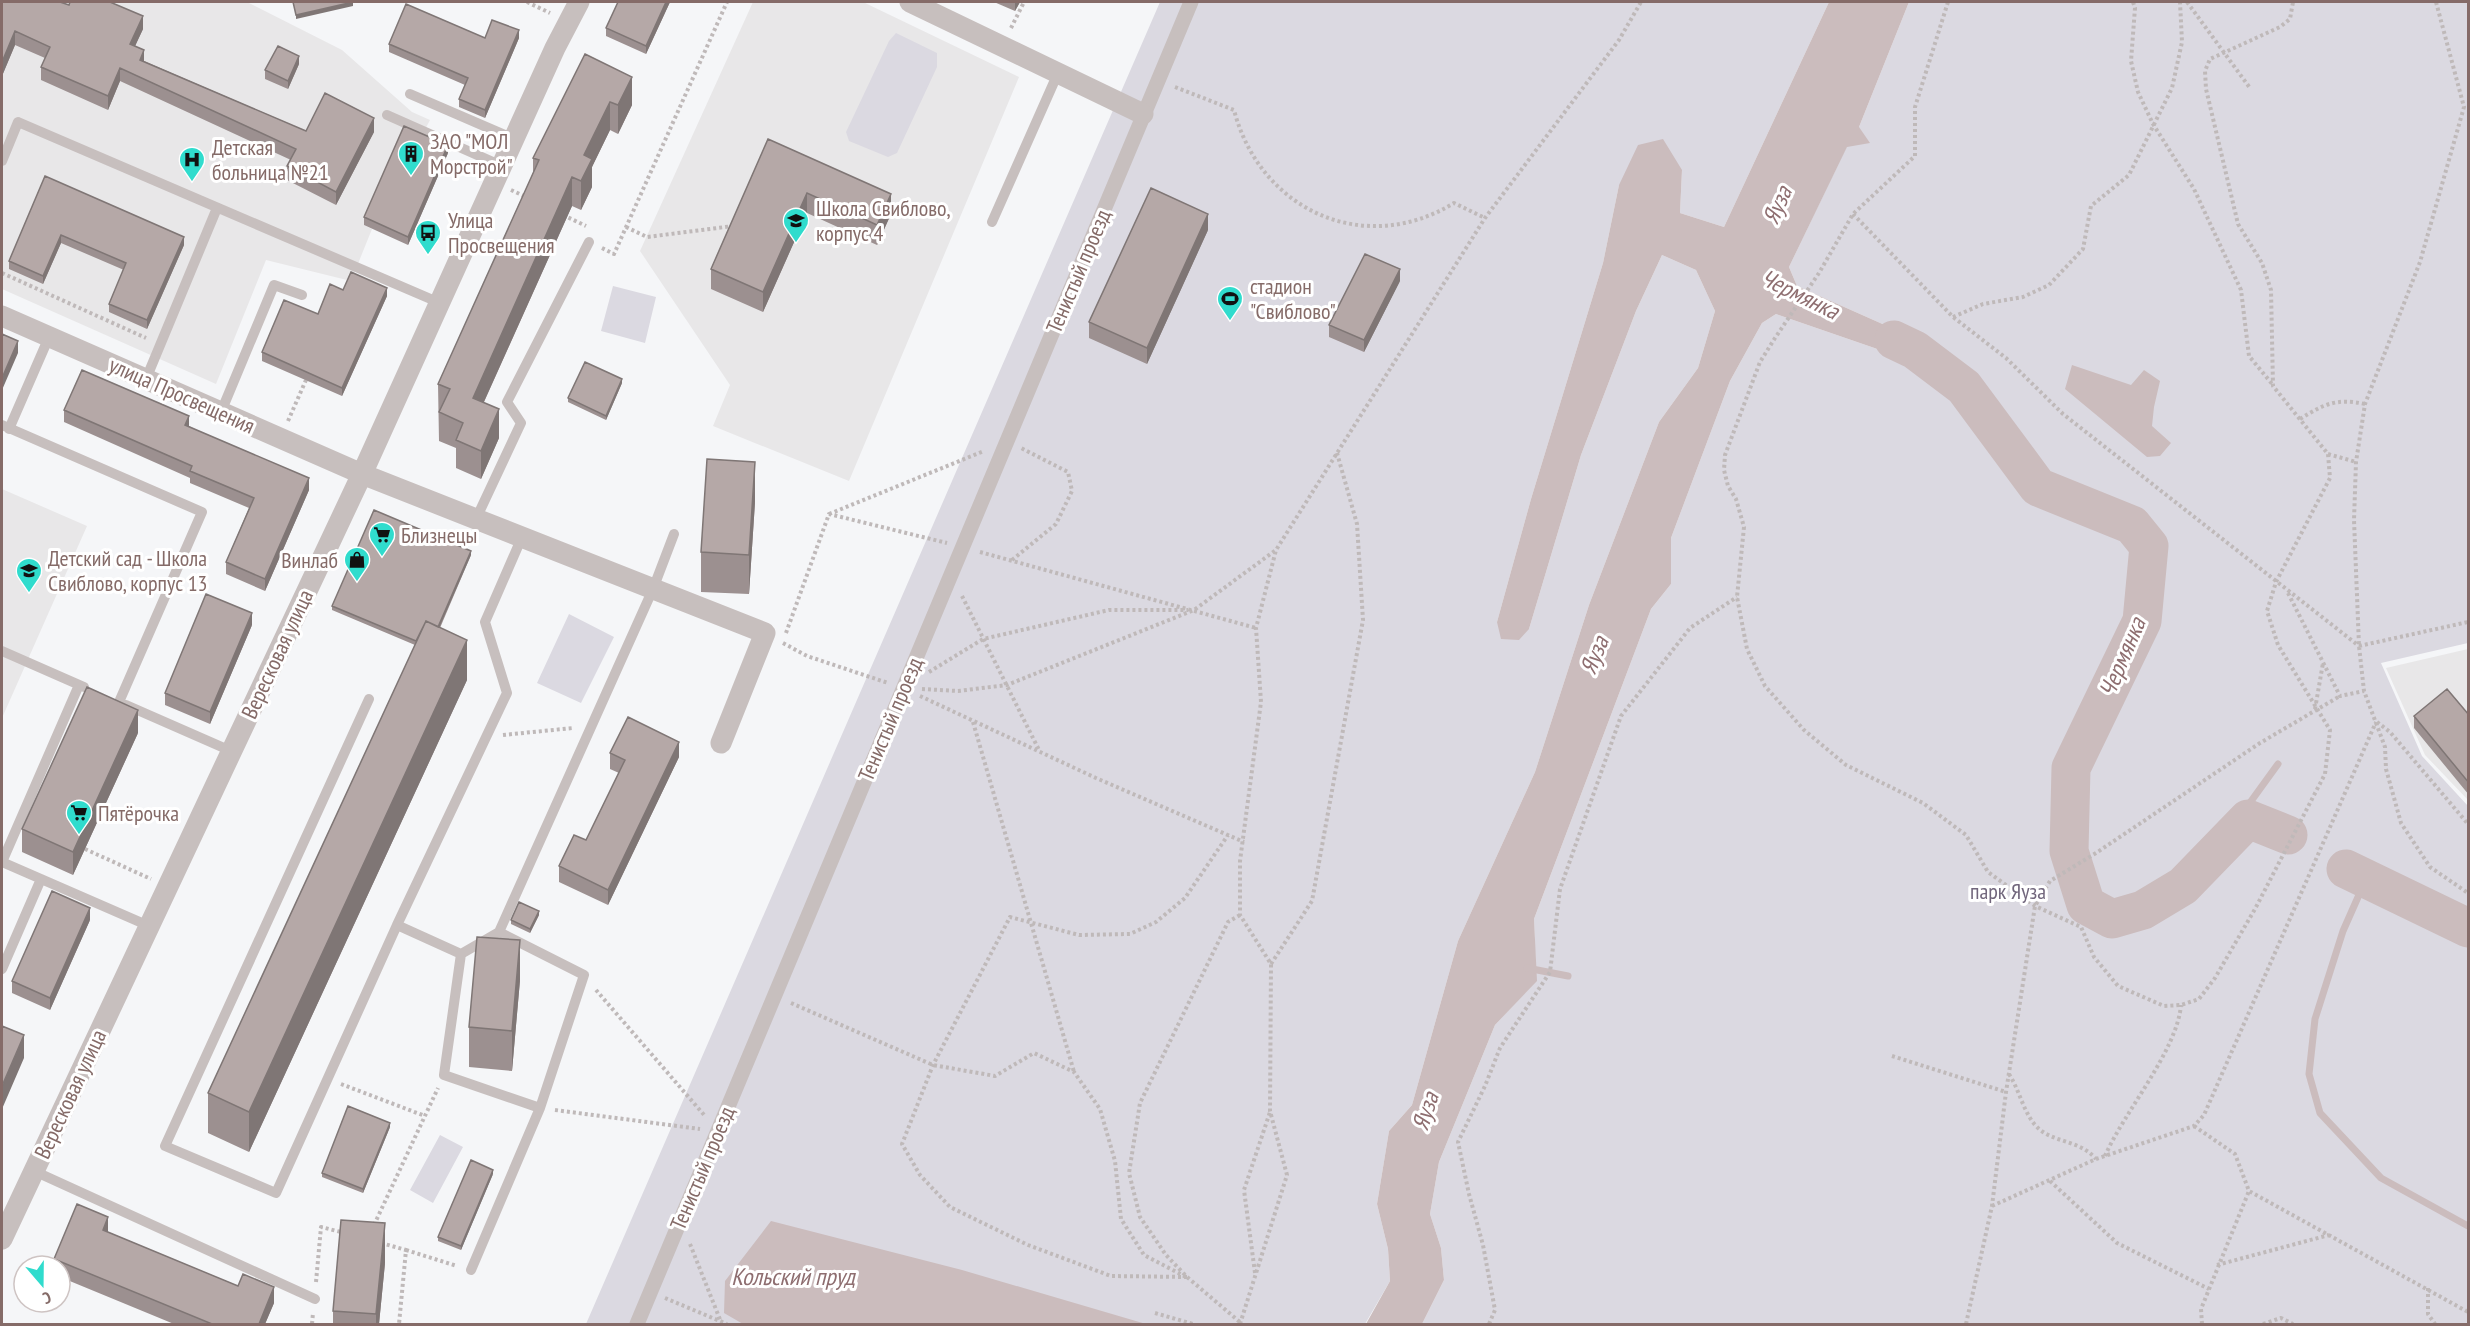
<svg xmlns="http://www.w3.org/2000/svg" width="2470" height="1326" font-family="'PT Sans Narrow',sans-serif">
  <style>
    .built { fill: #e8e7e8 }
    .green { fill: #dbd9e1 }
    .water { fill: #cbbcbd }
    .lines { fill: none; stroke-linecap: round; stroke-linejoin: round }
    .stream { stroke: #cbbcbd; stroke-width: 7 }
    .river { stroke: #cbbcbd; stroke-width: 39 }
    .path { stroke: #bfb9b9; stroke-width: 4; stroke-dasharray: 3 3; stroke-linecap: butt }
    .service { stroke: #c7bfbe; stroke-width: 10 }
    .pedestrian { stroke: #c7bfbe; stroke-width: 15 }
    .minor { stroke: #c7bfbe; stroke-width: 21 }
    .wall { fill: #9c9090 }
    .shaded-wall { fill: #7f7675 }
    .building { fill: #b5a8a7; stroke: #7f7675; stroke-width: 1.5 }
    .labels { text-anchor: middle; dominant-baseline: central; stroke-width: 6; stroke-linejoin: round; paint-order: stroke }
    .poi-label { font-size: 22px; fill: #856b68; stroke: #fff; text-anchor: start }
    .street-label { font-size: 22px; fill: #856b68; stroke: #fff }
    .park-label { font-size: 22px; fill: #71667c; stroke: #fff }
    .water-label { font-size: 24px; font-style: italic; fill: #8e6e70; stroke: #fff }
  </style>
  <rect width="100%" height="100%" fill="#f5f6f8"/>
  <path class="built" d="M2,2h245l95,48 70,62 18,8 -11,21 -55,84 8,4 -21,52 -85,-21 -50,124 -214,-95z
    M753,2h110l156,75 -170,404 -136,-55 17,-41 -90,-134z
    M2,489l85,37 -85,192z
    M2468,649v151l-43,-45 -39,-87z"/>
  <path class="green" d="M1160,2h669l-105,225 -44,-14 2,-43 -63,15 -16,78 -72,236 -34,123 32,7 52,-174 55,-144 26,-56 34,15 19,41 -17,57 -39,54 -70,183 -54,167 -77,169 -46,164 -23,26 -12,73 11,45 2,32 -25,43h-779z
    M1909,2h559v641l-87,20 41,93 46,50v518h-1046l22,-44 -3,-32 -11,-34 9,-52 56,-137 41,-44 -2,-62 117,-310 20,-25v-46l59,-157 32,-58 14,-9 110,38 67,30 -57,-52 -99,-44 -8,-19 58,-121 12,-19z
    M896,33l41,20v14l-40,86 -9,4 -39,-16 -3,-9 43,-91z
    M613,286l43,11 -11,46 -44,-12z
    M569,614l45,23 -33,66 -44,-20z
    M440,1135l23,12 -30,56 -23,-13z"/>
  <path class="water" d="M1829,2h80l-50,125 11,16 -23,4 -58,120 8,19 99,44 60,53 -70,-31 -110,-38 -14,9 -32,58 -59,157v46l-20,25 -117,310 3,62 -42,44 -56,137 -9,52 11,34 3,32 -22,44h-56l24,-43 -2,-32 -11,-45 12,-73 23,-26 46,-164 77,-169 54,-167 70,-183 39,-54 17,-57 -19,-41 -34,-15 -26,56 -55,144 -52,174 -10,11 -18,-1 -4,-17 34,-123 72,-236 16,-78 19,-40 25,-6 19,31 -2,43 44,14z
    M2072,365l59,20 13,-15 16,11 -6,26 -2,19 19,17 -11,13 -13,1 -82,-68z
    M771,1221l191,49 184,54h-403l-19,-11 1,-32z"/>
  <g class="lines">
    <path class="stream" d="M2248,819l1,-15 29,-40
      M2366,879l-23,52 -28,88 -6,55 11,39 61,65 87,48
      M1527,968l41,8"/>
    <path class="river" d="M1894,340l21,10 49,37 74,100 94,38 17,21 -7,75 -71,147 -2,83 17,54 26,14 31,-9 40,-24 65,-67 40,16
      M2346,869l122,59"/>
    <path class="path" d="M527,2l23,11
      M1948,2l-33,105v49l-62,58 -34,59 -44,65 -15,24 -35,93 -1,15 4,16 8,13 8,28 -7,70 10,52 18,37 39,44 42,35 77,38 43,32 22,37 47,34 46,21 13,30 24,29 46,20 17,-1 18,-6 16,-21 40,-69 70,-135 5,-44 -52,-85 -11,-34 9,-29 54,-104 -2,-24 -55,-68 -2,-96 -9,-27 -24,-39 -32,-135 -1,-18 5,-12 70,-32 10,-8 3,-17
      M2133,2l2,6 -4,53 7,31 15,32 41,65 13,28 34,73 8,66 24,29
      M2187,2l63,86
      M2436,2l28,105 -44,155 -55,142 -9,58 -2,58 5,126 5,45 21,56 1,22 15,54 29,44 38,26
      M1011,28l13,-26
      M1175,87l59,23c26,100 130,148 220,93l31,15
      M511,190l15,7
      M1853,214l100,103 53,41 57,56 296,232
      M563,215l23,11
      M626,227l21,10 86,-11
      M602,248l12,6 113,-252
      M2,273l144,65
      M1953,317l30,-13 40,-7 26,-12 34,-36 8,-43 38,-31 43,-87 10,-46 -2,-40
      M2300,419c24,-15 36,-21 65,-15
      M288,421l18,-41
      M2328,454l28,8
      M829,514l155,-63
      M980,552l276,76
      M1012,560l44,-36 16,-33 -4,-19 -47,-24
      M2288,593l52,103 24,-5
      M962,596l77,154
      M786,633l43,-119 118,29
      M783,643l24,13 81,27
      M2359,646l109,-24
      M929,672l54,-33 126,-29h79
      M922,689l36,2 49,-6 187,-75 82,-60
      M920,696l176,82 148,64
      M2315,709l8,-46
      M973,722l101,350
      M2377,722l13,10 78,92
      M503,735l70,-7
      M85,849l66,30
      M1240,915l-12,7 -88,181 -11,70 11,44 26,38 21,22 54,46
      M1271,964l41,-63 51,-281 -6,-96 -20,-71
      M596,990l109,126
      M791,1003l142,62 62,11 39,-23 40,19 26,37 15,52 6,58 23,36 42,22
      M1892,1056l114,36
      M2009,1074c11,17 15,41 29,54 16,15 42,12 58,31
      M341,1084l84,32
      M555,1110l145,19
      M2194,1126l41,28 14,37 219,121
      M2105,1156c19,-44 72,-105 76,-151
      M2050,1181l67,62 92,46
      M1992,1206l104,-47 98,-33 10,-11 172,-393
      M374,1225l64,-137
      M381,1243l25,7 -7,74
      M690,1244l31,78
      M406,1250l51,16
      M2217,1265l112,-30
      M1255,1273l-11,-83 26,-78
      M1187,1277l-76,-1 -83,-31 -78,-38 -30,-32 -18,-31 31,-79 77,-148 69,18 51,-1 26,-12 29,-24 43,-63
      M316,1282l5,-55 24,6
      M2428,1288v26l7,10
      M665,1298l62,26
      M1155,1313l38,11
      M312,1324l1,-11
      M1240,1324l47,-149 -17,-64 1,-147 -31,-49v-54l21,-159 -5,-74 20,-78 209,-332 134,-178 22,-38
      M1489,1324l6,-14 -12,-65 -14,-51 -11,-52 27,-56 15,-38 50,-76 10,-83 61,-173 69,-88 47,-31
      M1966,1324l26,-118 14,-114 29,-186 15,-25 46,-28 164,-110 80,-47
      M2202,1324l-1,-15 48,-118
      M2263,1324l18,-6 12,6"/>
    <path class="service" d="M410,94l104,45
      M387,115l115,51
      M2,161l16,-39 422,181
      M992,222l66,-149
      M146,379l71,-171
      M221,412l53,-127 28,10
      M2,425l200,87 -83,190
      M9,429l40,-92
      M476,519l45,-96 -14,-21 82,-160
      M522,537l-37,85 22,71 -110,232 64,29 38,-22 154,-343 21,-55
      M2,651l82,36
      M79,685l-77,177 147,64
      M369,699l-204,447 111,47 121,-268
      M126,705l105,46
      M461,954l-17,121 96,33 44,-133 -85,-43
      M2,969l39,-90
      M34,1171l281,128
      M471,1270l69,-162"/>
    <path class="pedestrian" d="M637,1324l554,-1322"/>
    <path class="minor" d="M910,2l233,112
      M2,316l360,158 403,159 -44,110
      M2,1239l360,-765 193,-426 24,-46"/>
  </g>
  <path class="wall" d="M2,2l67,3 74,24 -8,17 9,15 162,70 68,1 -38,73 -49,-25v-14l4,-6 -171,-79 -12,29 -67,-30v-13l4,-9 -30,-13 -13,31z
    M618,2h52l-24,52 -40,-18v-8z
    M994,2h26l-5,9z
    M485,38h34l-34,80 -26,-11v-8l6,-14 -76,-33v-8z
    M585,54l47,51 -14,29 -8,-4 -18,37v20l-11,23 -9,-4 -88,196 15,36 -18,41 -25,-11v-20l-17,-7 -1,-57 95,-211v-15z
    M299,64l-11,25 -23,-10v-9z
    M768,139l123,75 -14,31 -70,-32 -44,99 -52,-23v-20z
    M448,153l-40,92 -44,-20v-8z
    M45,176l139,69 -37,84 -38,-17v-8l15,-34 -63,-27 -18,41 -34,-15v-8z
    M1208,230l-61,134 -58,-26v-16z
    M1400,281l-36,71 -35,-15v-12z
    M343,290l44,6 -45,100 -80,-35v-9l56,-38z
    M622,383l-16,37 -38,-18v-4z
    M64,410l125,16 120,64 -44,101 -39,-17v-12l23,-54 -59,-25v-5l-126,-56z
    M755,502l-6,92 -48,-2v-40z
    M471,555l-31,73 27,52 -218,472 -41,-19v-40l207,-448 -83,-35v-4z
    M252,625l-42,99 -45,-19v-12z
    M2469,715v80l-55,-67v-12z
    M138,733l-65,142 -51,-23v-23z
    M610,753l69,4 -71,148 -49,-23v-16l27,-26 33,-67 -9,-4z
    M539,915l-9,18 -19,-9v-4z
    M90,920l-40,90 -38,-17v-12z
    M520,980l-8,91 -43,-4v-40z
    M390,1127l-27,66 -41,-16v-4z
    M493,1174l-32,76 -23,-9v-4z
    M108,1232l130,54 36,17 -9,21h-91l-114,-47v-11h-6v-7z
    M385,1263l-6,61h-46v-13z"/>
  <path class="shaded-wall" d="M353,2v4l-57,13v-4z
    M666,2h4l-24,52v-8z
    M1015,2h5l-5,9z
    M143,16v13l-13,28v-13z
    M519,30v8l-34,80v-8z
    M15,31v14l-13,31v-14z
    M144,50v13l-4,-3z
    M299,56v8l-11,25v-8z
    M120,68v13l-12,29v-14z
    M632,77v28l-14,29v-29z
    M610,102v28l-18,37v20l-11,23v-29l3,-26z
    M374,118v14l-38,73v-13z
    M448,145v8l-40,92v-8z
    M572,177v29l-99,220v-28z
    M807,193v20l-44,99v-20z
    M891,194v20l-14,31v-20z
    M1208,214v16l-61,134v-16z
    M61,235v8l-18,41v-8z
    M184,237v8l-37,84v-9z
    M1400,269v12l-36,71v-12z
    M387,288v8l-45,100v-8z
    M18,341v12l-16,37v-12z
    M622,379v4l-16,37v-4z
    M499,409v29l-18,41v-28z
    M189,416v12l-4,-3z
    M755,462v40l-6,92v-39z
    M309,478v12l-44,101v-12z
    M471,551v4l-42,96v-4z
    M252,613v12l-42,99v-12z
    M467,640v40l-218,472v-40z
    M138,710v23l-65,142v-23z
    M679,742v15l-71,148v-15z
    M90,908v12l-40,90v-12z
    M539,911v4l-9,18v-4z
    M520,940v40l-8,91v-40z
    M24,1035v23l-22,51v-23z
    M390,1123v4l-27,66v-4z
    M493,1170v4l-32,76v-4z
    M108,1217v16l-5,-3z
    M385,1223v40l-6,61h-3v-10z
    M274,1287v16l-9,21h-6z"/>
  <path class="building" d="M2,2h58l9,3 1,-3h40l33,14 -13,28 14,6 -4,10 166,71 19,-38 49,25 -38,74 -49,-26 9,-17 -176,-81 -12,28 -67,-29 9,-20 -35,-16 -13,31z
    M293,2h60l-57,13z
    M618,2h48l-20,44 -40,-18z
    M406,4l79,34 7,-18 27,10 -34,80 -26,-11 9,-21 -79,-34z
    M278,46l21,10 -11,25 -23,-11z
    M585,54l47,23 -14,28 -8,-3 -26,53 8,4 -11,22 -9,-4 -99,221 26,11 -18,42 -25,-11 7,-17 -24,-11 11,-23 -12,-5 101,-224 -6,-2z
    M404,126l44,19 -40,92 -44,-20z
    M768,139l123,55 -14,31 -70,-32 -44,99 -52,-23z
    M45,176l139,61 -37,83 -38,-16 17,-41 -65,-28 -18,41 -34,-15z
    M1151,188l57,26 -61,134 -58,-26z
    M1365,254l35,15 -36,71 -35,-15z
    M351,272l36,16 -45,100 -80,-36 22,-52 34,14 12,-30 13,6z
    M2,334l16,7 -16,37z
    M585,362l37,17 -16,37 -38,-18z
    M82,370l107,46 -4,9 124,53 -44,101 -39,-17 28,-64 -64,-27 2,-5 -128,-56z
    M707,459l48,3 -6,93 -48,-3z
    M374,510l97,41 -33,76 -12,-6 -10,20 -84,-35z
    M206,594l46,19 -42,99 -45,-19z
    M426,621l41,19 -218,472 -41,-19z
    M87,687l51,23 -65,142 -51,-23z
    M2447,689l22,26v68l-55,-67z
    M628,717l51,25 -71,148 -49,-24 15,-31 12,5 39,-80 -15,-7z
    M52,891l38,17 -40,90 -38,-17z
    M519,902l20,9 -9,18 -19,-9z
    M477,937l43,3 -8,91 -43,-4z
    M2,1026l22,9 -22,51z
    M348,1106l42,17 -27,66 -41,-16z
    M471,1160l22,10 -32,76 -23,-9z
    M77,1204l31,13 -5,13 135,56 5,-12 31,13 -15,37h-47l-158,-65z
    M341,1220l44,3 -9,91 -43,-3z"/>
  <defs>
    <symbol id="building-pin" viewBox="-11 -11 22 30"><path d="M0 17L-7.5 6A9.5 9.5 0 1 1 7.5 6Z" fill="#30dccd" stroke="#fff"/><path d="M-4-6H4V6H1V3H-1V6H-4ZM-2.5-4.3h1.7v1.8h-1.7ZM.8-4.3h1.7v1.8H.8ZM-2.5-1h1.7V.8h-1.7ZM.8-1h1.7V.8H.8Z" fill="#111"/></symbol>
    <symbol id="hospital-pin" viewBox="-11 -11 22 30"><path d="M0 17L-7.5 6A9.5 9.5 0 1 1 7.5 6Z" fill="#30dccd" stroke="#fff"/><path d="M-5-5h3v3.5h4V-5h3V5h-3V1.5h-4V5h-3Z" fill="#111"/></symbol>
    <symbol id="school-pin" viewBox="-11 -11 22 30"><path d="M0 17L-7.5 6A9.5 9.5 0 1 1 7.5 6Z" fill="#30dccd" stroke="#fff"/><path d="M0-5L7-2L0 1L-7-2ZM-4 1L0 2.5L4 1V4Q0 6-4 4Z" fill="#111"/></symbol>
    <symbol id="bus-pin" viewBox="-11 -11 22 30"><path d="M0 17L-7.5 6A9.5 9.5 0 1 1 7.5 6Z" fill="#30dccd" stroke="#fff"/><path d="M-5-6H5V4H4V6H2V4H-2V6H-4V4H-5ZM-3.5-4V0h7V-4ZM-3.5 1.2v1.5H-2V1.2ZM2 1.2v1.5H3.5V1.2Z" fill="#111"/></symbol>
    <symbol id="stadium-pin" viewBox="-11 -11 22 30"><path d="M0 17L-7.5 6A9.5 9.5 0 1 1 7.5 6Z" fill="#30dccd" stroke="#fff"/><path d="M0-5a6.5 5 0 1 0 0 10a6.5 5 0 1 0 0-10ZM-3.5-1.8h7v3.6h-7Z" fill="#111"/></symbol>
    <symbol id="supermarket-pin" viewBox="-11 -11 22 30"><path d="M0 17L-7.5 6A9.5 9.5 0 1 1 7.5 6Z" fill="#30dccd" stroke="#fff"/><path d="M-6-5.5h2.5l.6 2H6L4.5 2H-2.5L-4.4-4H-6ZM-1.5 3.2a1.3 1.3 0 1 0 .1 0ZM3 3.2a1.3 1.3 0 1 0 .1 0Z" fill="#111"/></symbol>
    <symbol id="shop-pin" viewBox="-11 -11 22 30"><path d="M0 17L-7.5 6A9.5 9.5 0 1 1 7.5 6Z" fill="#30dccd" stroke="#fff"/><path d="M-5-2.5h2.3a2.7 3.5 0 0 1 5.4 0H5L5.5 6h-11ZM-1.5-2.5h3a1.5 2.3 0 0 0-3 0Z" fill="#111"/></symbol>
  </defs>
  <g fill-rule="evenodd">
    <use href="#building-pin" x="396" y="139" width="30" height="40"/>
    <use href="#hospital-pin" x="177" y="145" width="30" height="40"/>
    <use href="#school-pin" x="781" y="206" width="30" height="40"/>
    <use href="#bus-pin" x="413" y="218" width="30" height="40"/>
    <use href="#stadium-pin" x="1215" y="284" width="30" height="40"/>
    <use href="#supermarket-pin" x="367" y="520" width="30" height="40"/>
    <use href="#shop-pin" x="342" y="545" width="30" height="40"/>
    <use href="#school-pin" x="14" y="556" width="30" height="40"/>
    <use href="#supermarket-pin" x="64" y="798" width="30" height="40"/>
  </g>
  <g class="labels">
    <g class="poi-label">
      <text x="430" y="141">ЗАО "МОЛ<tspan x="430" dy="25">Морстрой"</tspan></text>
      <text x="212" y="147">Детская<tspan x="212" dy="25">больница №21</tspan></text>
      <text x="816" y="208">Школа Свиблово,<tspan x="816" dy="25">корпус 4</tspan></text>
      <text x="448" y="220">Улица<tspan x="448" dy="25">Просвещения</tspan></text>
      <text x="1250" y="286">стадион<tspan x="1250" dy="25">"Свиблово"</tspan></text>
      <text x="401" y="535">Близнецы</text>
      <text x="48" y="558">Детский сад - Школа<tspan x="48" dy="25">Свиблово, корпус 13</tspan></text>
      <text x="338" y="560" text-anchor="end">Винлаб</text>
      <text x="98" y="813">Пятёрочка</text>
    </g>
    <g class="street-label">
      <text transform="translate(1078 271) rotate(-67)">Тенистый проезд</text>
      <text transform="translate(182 395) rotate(24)">улица Просвещения</text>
      <text transform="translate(277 654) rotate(-65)">Вересковая улица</text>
      <text transform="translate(890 719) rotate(-67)">Тенистый проезд</text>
      <text transform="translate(70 1094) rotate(-65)">Вересковая улица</text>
      <text transform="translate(702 1168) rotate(-67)">Тенистый проезд</text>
    </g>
    <g class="park-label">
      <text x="2008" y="891">парк Яуза</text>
    </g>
    <g class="water-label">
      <text transform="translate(1777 205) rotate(-66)">Яуза</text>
      <text transform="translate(1800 294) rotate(26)">Чермянка</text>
      <text transform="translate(1594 655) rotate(-68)">Яуза</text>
      <text transform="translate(2122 657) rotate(-67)">Чермянка</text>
      <text transform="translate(1425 1111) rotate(-72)">Яуза</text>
      <text x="793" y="1276">Кольский пруд</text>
    </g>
  </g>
  <rect width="2470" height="1326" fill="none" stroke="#856b68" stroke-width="6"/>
  <g transform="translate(42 1284) rotate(160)"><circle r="28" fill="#ffffff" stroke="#cec4c3" stroke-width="1.5"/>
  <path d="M0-4.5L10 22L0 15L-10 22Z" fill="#30dccd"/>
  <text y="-9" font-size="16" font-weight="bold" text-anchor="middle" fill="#856b68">С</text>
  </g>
</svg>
